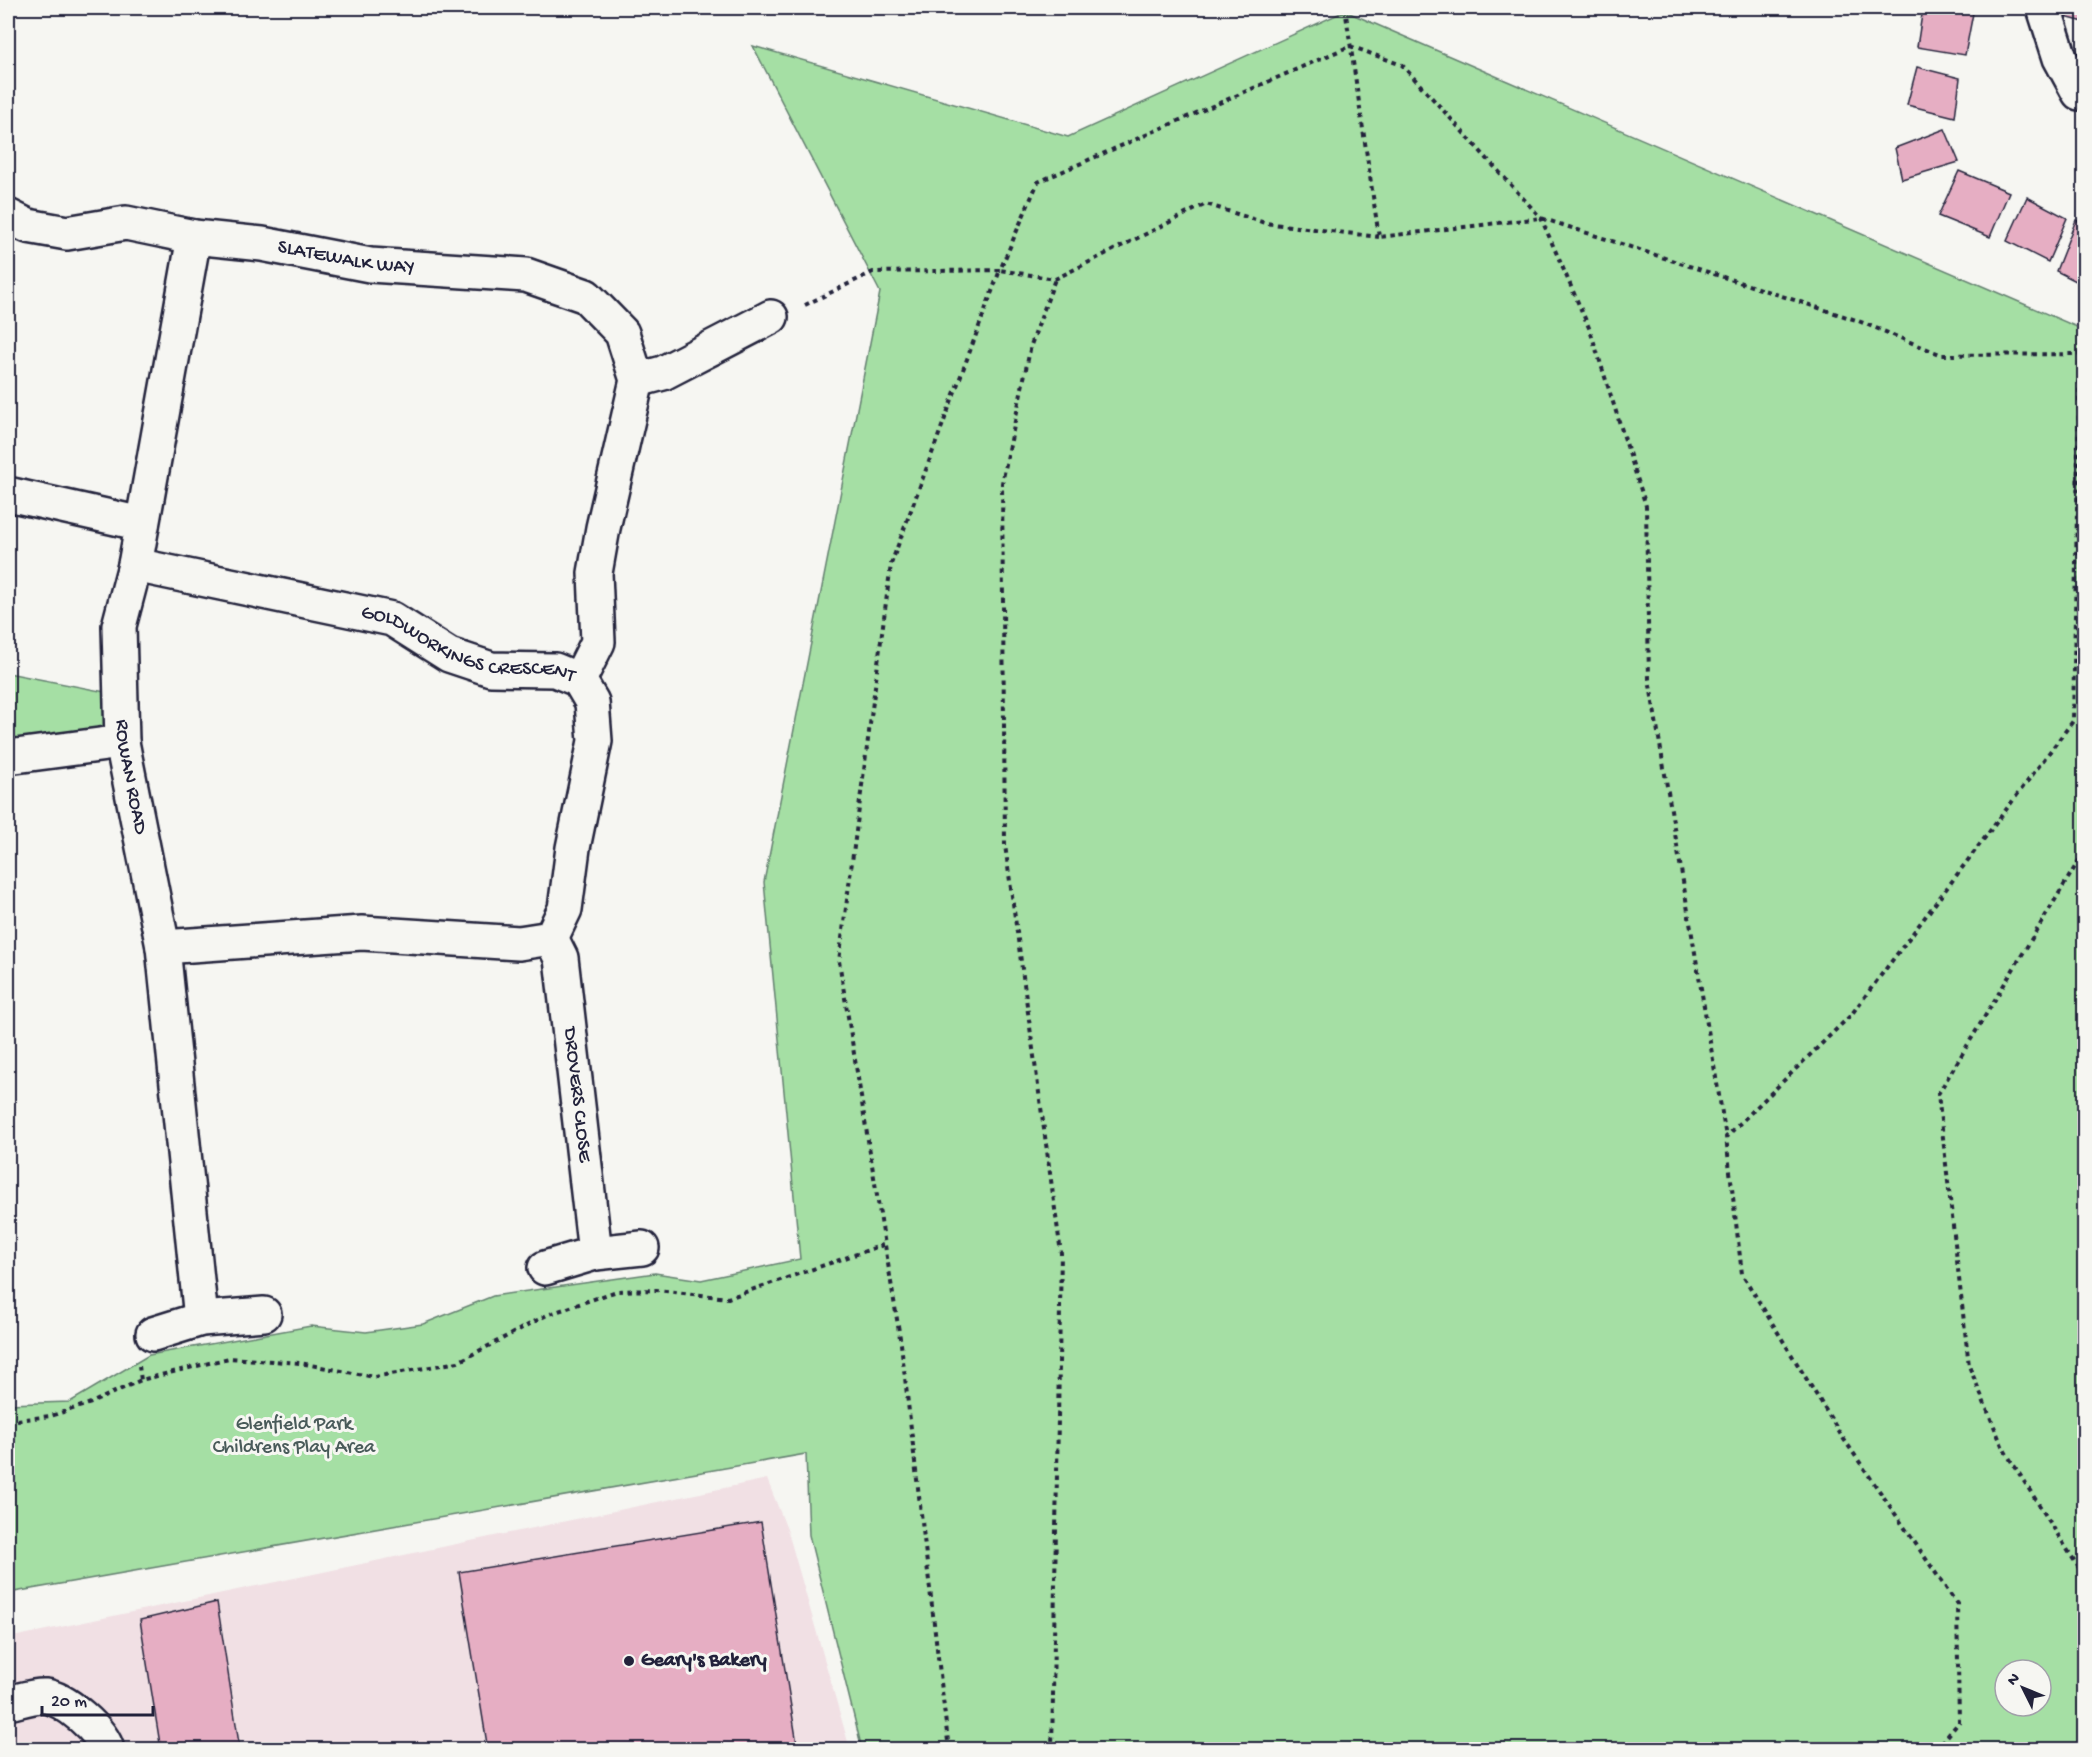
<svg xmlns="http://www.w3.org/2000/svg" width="2092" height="1757" font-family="'Gochi Hand',sans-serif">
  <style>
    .built { fill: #f1e0e4 }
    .green { fill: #a5dfa4; stroke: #648070; stroke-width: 1.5; fill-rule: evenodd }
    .building { fill: #e6aec3; stroke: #22223b; stroke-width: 1.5 }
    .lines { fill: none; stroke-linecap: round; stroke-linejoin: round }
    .minor-casing { stroke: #22223b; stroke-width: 38 }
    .path { stroke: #22223b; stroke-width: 4; stroke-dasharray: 4.5 4.5; stroke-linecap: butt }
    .minor { stroke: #f6f6f2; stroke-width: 33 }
    .poi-dot { fill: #22223b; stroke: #f6f6f2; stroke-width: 2 }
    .labels { text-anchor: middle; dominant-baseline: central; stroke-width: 6; stroke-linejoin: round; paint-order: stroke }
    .street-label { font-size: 20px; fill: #22223b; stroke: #f6f6f2 }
    .park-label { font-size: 20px; fill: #495b5a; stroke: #f6f6f2 }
    .poi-label { font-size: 20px; font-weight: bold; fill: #22223b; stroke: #f6f6f2; text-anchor: start }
  </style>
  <rect width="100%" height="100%" fill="#f6f6f2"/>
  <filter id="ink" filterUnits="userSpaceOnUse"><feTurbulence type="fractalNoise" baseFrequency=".0167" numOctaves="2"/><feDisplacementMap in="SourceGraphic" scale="12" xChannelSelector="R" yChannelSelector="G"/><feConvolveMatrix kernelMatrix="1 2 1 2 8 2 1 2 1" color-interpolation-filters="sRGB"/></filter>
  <g filter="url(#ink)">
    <path class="built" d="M767,1479l21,53 62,217h-842v-111z"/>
    <path class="green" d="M1345,11l739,319v1419h-1222l-53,-214 -3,-81 -798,139v-189l62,-2 79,-47 162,-29 55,6 57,-8 70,-28 162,-23 46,7 99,-21 -36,-377 116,-590 -127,-246 315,91zM2005,1670h36v36h-36z
      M8,673l113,22 1,47 -114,15z"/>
    <path class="building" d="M1923,8h51l-9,47 -48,-8z
      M2068,8h16v14l-19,-5z
      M1917,67l43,11 -5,39 -48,-12z
      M1945,129l14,33 -57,17 -7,-31z
      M1959,171l50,21 -19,45 -52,-21z
      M2027,197l40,21 -19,44 -41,-21z
      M2076,220l8,4v61l-28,-14z
      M761,1522l37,228h-310l-29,-178z
      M217,1602l23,148h-79l-21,-130z"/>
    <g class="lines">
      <defs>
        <g id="minor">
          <path d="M2044,8l16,50 19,35"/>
          <path id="s1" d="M8,216l20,10 39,7 59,-10 68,14 68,7 108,21 156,10 60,21 36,37 15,47 -34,148 -8,45 3,69 -19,38"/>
          <path id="s2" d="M194,237l-59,328 -16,61 3,116 41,205 38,372"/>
          <path d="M637,380l26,-7 108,-56"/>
          <path d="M8,494l134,30"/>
          <path id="s3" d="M135,565l257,54 57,36 42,14 64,1 24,10 13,22 3,39 -22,107 -8,61 -14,29"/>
          <path d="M8,757l114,-15"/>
          <path id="s4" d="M551,938l10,20 34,295"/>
          <path d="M163,947l199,-14 157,10 32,-5"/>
          <path d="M545,1268l50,-15 47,-5"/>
          <path d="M153,1334l48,-15 63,-5"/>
          <path d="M8,1703c10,-2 26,-8 37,-7 19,2 58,35 62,54"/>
        </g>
      </defs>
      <use href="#minor" class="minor-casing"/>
      <path class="path" d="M1345,8l34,229 162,-19 315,102 86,35 142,-1
        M805,305l68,-33 127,-2 38,-88 312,-136 52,19 139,153 49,112 56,176 3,173 77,458
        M2084,852l-146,242 31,272 34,82 81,128
        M139,1366l2,14
        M8,1421l43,-5 40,-13 50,-23 88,-22 71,5 74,14 84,-15 89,-47 70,-24 39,-1 72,8 155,-53
        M949,1750l-48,-406 -62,-383 52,-397 109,-294 55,9 151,-75 59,19 114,14
        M1052,1750l9,-497 -56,-408 -3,-362 29,-138 24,-66
        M1936,1750l23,-28 -2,-118 -116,-169 -99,-161 -16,-137 125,-122 222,-294 7,-367"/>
      <use href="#minor" class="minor"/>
    </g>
  </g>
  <circle class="poi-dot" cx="629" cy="1661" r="6"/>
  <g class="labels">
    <g class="street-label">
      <text stroke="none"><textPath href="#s1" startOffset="345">SLATEWALK WAY</textPath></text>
      <text stroke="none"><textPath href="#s3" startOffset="345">GOLDWORKINGS CRESCENT</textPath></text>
      <text stroke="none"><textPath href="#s2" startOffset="548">ROWAN ROAD</textPath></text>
      <text stroke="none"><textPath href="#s4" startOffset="160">DROVERS CLOSE</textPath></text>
    </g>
    <g class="park-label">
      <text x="294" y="1425">Glenfield Park<tspan x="294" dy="23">Childrens Play Area</tspan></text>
    </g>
    <g class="poi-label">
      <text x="641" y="1661">Geary's Bakery</text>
    </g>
  </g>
  <rect width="2092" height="1757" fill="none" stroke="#f6f6f2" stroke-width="30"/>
  <rect x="15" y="15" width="2062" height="1727" fill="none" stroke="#22223b" stroke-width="2" filter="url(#ink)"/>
  <g transform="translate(2023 1688) rotate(313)"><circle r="28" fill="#f6f6f2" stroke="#a1a1a9" stroke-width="1.5"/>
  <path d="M0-4.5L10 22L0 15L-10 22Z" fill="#22223b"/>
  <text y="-9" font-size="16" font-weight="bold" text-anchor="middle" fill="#22223b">N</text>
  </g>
  <path d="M42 1706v9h111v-9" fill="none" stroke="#22223b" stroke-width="3"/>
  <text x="51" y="1706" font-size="18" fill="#22223b" stroke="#f6f6f2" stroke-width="4.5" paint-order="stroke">20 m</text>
</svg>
